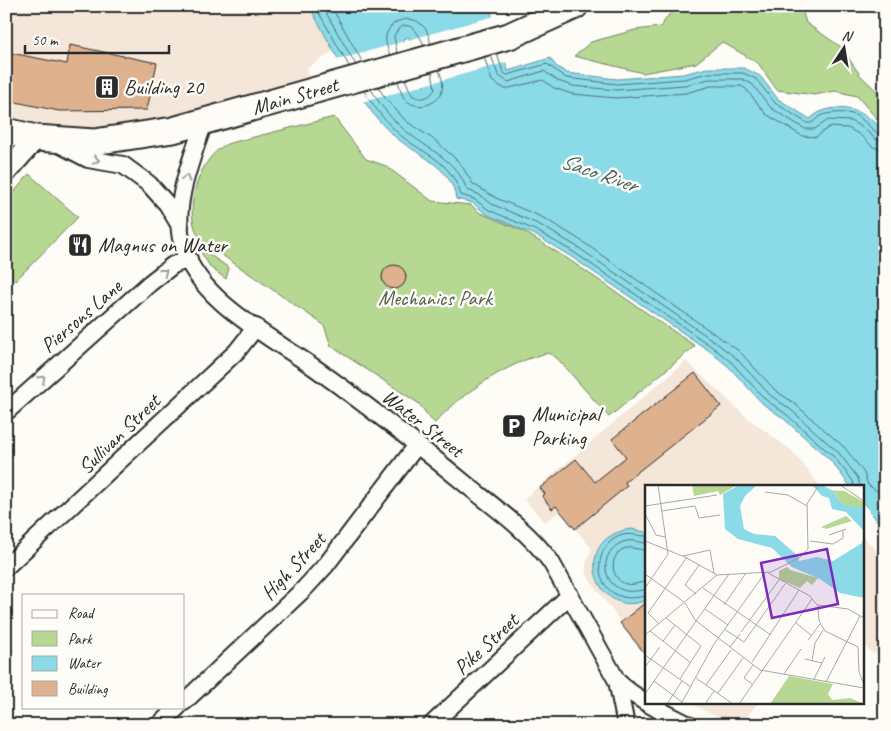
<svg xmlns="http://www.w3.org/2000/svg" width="891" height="731" font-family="Caveat,sans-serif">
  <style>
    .built { fill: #f4e6d8 }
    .green { fill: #b6d892; stroke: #70825e }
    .water { fill: #8bdae8; stroke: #65949c; fill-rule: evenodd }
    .pier { fill: #fdfcf7 }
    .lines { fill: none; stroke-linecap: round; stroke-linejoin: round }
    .shore { stroke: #517177; stroke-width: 1 }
    .building { fill: #deb18f; stroke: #2b2b2b }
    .minor-casing { stroke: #2b2b2b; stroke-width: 20 }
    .tertiary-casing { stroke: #2b2b2b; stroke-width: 24 }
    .primary-casing { stroke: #2b2b2b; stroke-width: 29 }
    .minor { stroke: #fdfcf7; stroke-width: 16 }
    .tertiary { stroke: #fdfcf7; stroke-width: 20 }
    .primary { stroke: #fdfcf7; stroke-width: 25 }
    .oneway { stroke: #9e9e9b }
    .labels { text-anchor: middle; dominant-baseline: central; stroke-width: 5; stroke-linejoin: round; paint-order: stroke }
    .poi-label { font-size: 21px; fill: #2b2b2b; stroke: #fdfcf7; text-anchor: start }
    .street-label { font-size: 21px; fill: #2b2b2b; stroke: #fdfcf7 }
    .park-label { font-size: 21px; fill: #555f4a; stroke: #fdfcf7 }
    .water-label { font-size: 22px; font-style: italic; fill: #486064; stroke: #fdfcf7 }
    .inset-road { fill: none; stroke: #a9a8a5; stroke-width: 1 }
    .view { fill: #7b2cbf; fill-opacity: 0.15; stroke: #7b2cbf; stroke-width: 2.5 }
    .inset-edge { fill: none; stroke: #2b2b2b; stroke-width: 2.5 }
  </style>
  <rect width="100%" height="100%" fill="#fdfcf7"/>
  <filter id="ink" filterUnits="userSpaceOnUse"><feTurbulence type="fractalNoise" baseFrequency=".02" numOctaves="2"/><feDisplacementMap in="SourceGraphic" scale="10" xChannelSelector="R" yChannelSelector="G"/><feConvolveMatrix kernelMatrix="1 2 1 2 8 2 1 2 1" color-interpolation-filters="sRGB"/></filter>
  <g filter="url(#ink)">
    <path class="built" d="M6,6h303l25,45 -27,17 5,23 -139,39 -167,1z
      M686,361l59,55 47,35 28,35h-174v169l-55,-73 -5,-10v-9l6,-14 -32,-38 -15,11 -21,-23z
      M862,535l23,25v87l-11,7 -12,-10z
      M687,702h72l-20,23h-5z"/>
    <path class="green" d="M680,6h121l5,17 35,24 19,28 25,24v21l-8,-1 -20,-23 -22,-5 -20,4 -38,-5 -19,-27 -36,-21 -26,21 -53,10 -69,-17 17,-14 44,-12 25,-3 14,-19z
      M334,117l32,42 20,7 46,35 39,4 9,8 43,18 45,28 127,87 -86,71 -52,-59 -9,-5c-38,8 -88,41 -113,70 -6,-4 -11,-14 -17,-20l-87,-57 -7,-21 -118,-81c-29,-22 -8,-91 24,-101z
      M29,174l49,43 -63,64 -9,-8v-71z
      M197,246l32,22 -3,11 -15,-11z"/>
    <path class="water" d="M309,6h187l-6,2 18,63 42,-13 6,8 11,7 50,6 66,-5 24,-6h37l16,8 18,23 32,20c22,-21 60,-9 75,15v397l-23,-30v-15h-12l-19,-25 -48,-43 -20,-14 -35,-38 -20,-16 -138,-94 -35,-21 -49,-21 -13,-11 -17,-4c-4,-34 -41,-44 -63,-64 -34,-30 -61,-89 -84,-129zM409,37l15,49 -4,1 -16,-48z
      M631,529l15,3v68c-50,22 -78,-63 -15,-71z"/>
    <path class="pier" d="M494,16l14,46 -146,40 -25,-42z"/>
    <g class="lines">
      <path class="shore" d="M315,6l34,60
        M322,6l34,59
        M331,6l32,57
        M397,53l-3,-17c11,-22 25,-5 30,10
        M497,54l6,18 4,3 40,-11 19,14 51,6 67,-5 24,-6h35l13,6 19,24 32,20c7,1 8,-4 13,-7 8,-4 24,-4 32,-2 13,3 21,21 33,22
        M390,55c-2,-6 -5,-12 -4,-19 3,-16 26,-23 37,-10 5,4 6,12 8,18
        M491,55l7,20 10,7 36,-11 14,10 15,5 43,4 69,-5 24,-6h33l10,5 19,24 34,21h10l13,-9 23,1 12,7 14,12 8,2
        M484,57l8,24 13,8 38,-9 11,8 18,6 44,4 70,-5 25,-7h30l5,3 20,25 36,22 14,1 13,-10 19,1 11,6 14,13 12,3
        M405,79l7,16c9,6 18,3 23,-6l-3,-17
        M398,81c2,7 3,14 8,19 11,11 33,5 36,-10 2,-7 -1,-14 -3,-20
        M378,87l8,12 20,22 30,20 24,22 13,21 23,14 48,20 36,22 159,111 36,39 20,14 50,44 19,25 4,12 9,6 8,9
        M371,89c8,14 17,26 29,37 23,22 56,31 67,64l11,4 14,10 48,21 36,21 138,95 22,17 34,37 20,14 49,44 19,25 2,8
        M364,91c9,14 19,28 32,40 25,24 53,25 65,64l13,4 15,11 48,21 35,20 139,95 20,16 35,38 20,14 49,44 18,23 1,5
        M646,536c-8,0 -15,-3 -23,-1 -31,8 -31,55 0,62 8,2 15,0 23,-1
        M646,543c-8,-1 -15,-4 -23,-1 -23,8 -23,41 0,48 8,3 15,0 23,0
        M646,550c-7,0 -13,-3 -20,-2 -17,5 -17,31 0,36 7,2 13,-2 20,-2"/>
    </g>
    <path class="building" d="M70,45l87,18 -10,47 -88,1 -53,-11v-48l61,12z
      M382 277a12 12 0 1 1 24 0a12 12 0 1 1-24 0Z
      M695,373l26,33 -96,76 2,4 -52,43 -19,-23 -4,3 -10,-13 3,-2 -5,-6 36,-29 19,23 31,-25 -14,-18z
      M646,602v53l-26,-32z"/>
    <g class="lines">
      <defs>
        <path id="minor" d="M204,122c-12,37 -32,81 -22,121 13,56 89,94 133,125 52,37 103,77 153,118 29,23 61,46 83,76l66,119 9,44
          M59,144l29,15 35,6 26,19 18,20 13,22
          M6,412l144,-129 23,-18 16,-6
          M6,567l231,-216 19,-24
          M617,681c21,20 47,31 72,44
          M184,702l120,-113 22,-24 91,-120
          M159,725l19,-18
          M431,725l139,-130"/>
        <path id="tertiary" d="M6,172l30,-34"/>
        <path id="primary" d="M6,131l30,7 58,4 79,-12 336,-94 66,-30"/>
      </defs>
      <use href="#minor" class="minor-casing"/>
      <use href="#tertiary" class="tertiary-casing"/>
      <use href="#primary" class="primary-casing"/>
      <use href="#minor" class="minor"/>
      <use href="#tertiary" class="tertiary"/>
      <use href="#primary" class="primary"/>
    </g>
    <defs><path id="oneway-chevron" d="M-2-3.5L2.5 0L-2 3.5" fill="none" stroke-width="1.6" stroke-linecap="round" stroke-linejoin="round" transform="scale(1.25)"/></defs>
    <g class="oneway">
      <use href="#oneway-chevron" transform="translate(96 160) rotate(10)"/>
      <use href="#oneway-chevron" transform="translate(186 178) rotate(-73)"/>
      <use href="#oneway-chevron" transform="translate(164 272) rotate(-38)"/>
      <use href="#oneway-chevron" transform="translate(42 379) rotate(-43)"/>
    </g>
  </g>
  <defs>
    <symbol id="building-square" viewBox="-11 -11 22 22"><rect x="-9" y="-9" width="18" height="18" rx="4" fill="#2b2b2b" stroke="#fdfcf7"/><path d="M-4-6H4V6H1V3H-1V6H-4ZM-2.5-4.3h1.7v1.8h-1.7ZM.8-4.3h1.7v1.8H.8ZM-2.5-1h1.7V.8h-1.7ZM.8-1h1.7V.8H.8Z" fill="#fff"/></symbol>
    <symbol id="restaurant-square" viewBox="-11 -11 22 22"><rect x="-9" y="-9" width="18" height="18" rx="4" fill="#2b2b2b" stroke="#fdfcf7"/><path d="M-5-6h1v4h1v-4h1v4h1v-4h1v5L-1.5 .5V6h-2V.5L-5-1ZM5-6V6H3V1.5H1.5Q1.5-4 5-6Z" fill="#fff"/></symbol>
    <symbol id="parking-square" viewBox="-11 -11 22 22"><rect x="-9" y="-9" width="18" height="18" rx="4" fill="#2b2b2b" stroke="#fdfcf7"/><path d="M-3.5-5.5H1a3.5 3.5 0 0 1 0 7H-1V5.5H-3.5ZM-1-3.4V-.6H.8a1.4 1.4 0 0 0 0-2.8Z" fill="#fff"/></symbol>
  </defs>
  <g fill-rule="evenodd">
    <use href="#building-square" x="93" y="73" width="28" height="28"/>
    <use href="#restaurant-square" x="66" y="231" width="28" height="28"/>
    <use href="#parking-square" x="500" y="412" width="28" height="28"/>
  </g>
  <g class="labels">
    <g class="poi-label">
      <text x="124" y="87">Building 20</text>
      <text x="98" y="245">Magnus on Water</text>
      <text x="532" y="414">Municipal<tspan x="532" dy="24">Parking</tspan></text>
    </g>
    <g class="street-label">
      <text transform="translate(295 96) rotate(-16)">Main Street</text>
      <text transform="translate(81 316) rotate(-41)">Piersons Lane</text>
      <text transform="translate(423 423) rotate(38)">Water Street</text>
      <text transform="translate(119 434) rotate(-44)">Sullivan Street</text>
      <text transform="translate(293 566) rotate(-47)">High Street</text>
      <text transform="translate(486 644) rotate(-43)">Pike Street</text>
    </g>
    <g class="park-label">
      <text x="435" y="298">Mechanics Park</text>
    </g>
    <g class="water-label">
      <text transform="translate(599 173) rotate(19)">Saco River</text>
    </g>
  </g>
  <g transform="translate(645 485)">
    <rect width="219" height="219" fill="#fdfcf7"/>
    <path d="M47,0h45l-17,10 -2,-4 -24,5zM181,5l18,1 20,11v7l-22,-5 -8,-12zM201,31l6,5 -26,8 -5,-2zM142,82l3,3 28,8 -6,7 -5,-4 -7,7 -21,-9v-8zM144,191l44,8 -5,10 4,6 18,-2 14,6h-94z" fill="#b6d892"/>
    <path d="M94,0h18l-12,11 -5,10 4,23 10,5 21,2 23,20 1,5 18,-4 16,4 29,-18 2,-9v64l-24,-5 -20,-14 -28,-12 -20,-19 -34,-9 -13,-10 -2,-35zM167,0h10l11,6 9,13 22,4v23l-18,-19 -14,-3 -3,-11 -7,-2z" fill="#8bdae8"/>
    <path class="inset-road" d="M195,0l24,16M120,7l23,3 19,11M0,21l72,-11M17,26l33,-5 4,12 21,-3M0,29l11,21 9,2M184,50l17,-6M0,56l40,16 32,18 54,-3 28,-14 9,-9 -1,-45 12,-19M165,56l23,3 10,-6v-8M38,71l27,-6 4,23M123,88l42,23 8,10 1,15 6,10 33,16 1,25 5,12M0,89l39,28M0,103l23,-34 -10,-69M58,103l68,47M51,109l-11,-9 14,-20M40,118l10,17 65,50 104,18M79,120l22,-32M173,120l30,4 16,9M60,124l23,16M21,133l35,28 -21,33M151,138l15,12M14,139l-11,-11 39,-56M79,144l20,13 41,-58M5,146l41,32M96,147l38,-52M0,150l72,-60M163,155l12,-16M18,156l12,-16M85,162l10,-13M0,170l46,32M160,174l17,4M167,176l3,-18 8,-13M107,177l47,-72M0,182l15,-20M139,189l17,-25M51,193l37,26M169,194l11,-22M9,196l28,21M181,197l34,-66M61,200l25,-35M108,200l-9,-7 9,-13M73,208l25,-35M0,209l84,-120M22,219l15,-23M36,219l33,-60 51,-71M60,219l9,-13M94,219l73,-105"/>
    <path class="view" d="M182,64l11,55 -66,14 -11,-55z"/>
    <rect width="219" height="219" class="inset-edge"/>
  </g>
  <rect width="891" height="731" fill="none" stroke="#fdfcf7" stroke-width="25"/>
  <rect x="12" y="12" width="866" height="706" fill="none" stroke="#2b2b2b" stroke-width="2" filter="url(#ink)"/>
  <rect x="22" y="594" width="162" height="115" fill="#fdfcf7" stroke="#a9a8a5"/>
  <rect x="32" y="610" width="25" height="8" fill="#fdfcf7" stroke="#a9a8a5"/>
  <text x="68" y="618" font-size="15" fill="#2b2b2b">Road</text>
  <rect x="32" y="631" width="25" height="15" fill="#b6d892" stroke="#a9a8a5"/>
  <text x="68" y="644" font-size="15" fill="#2b2b2b">Park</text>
  <rect x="32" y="656" width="25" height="15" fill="#8bdae8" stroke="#a9a8a5"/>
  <text x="68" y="668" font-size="15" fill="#2b2b2b">Water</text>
  <rect x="32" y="681" width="25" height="15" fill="#deb18f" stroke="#a9a8a5"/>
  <text x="68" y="694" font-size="15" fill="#2b2b2b">Building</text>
  <g transform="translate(844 48) rotate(12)" stroke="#fdfcf7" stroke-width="4" paint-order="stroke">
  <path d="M0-4L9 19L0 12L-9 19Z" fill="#2b2b2b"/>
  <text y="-8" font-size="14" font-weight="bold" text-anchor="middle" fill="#2b2b2b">N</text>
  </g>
  <path d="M25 45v8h144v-8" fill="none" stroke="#2b2b2b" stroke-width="2.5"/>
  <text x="32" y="45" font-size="15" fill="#2b2b2b" stroke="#fdfcf7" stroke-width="4" paint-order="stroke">50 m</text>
</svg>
